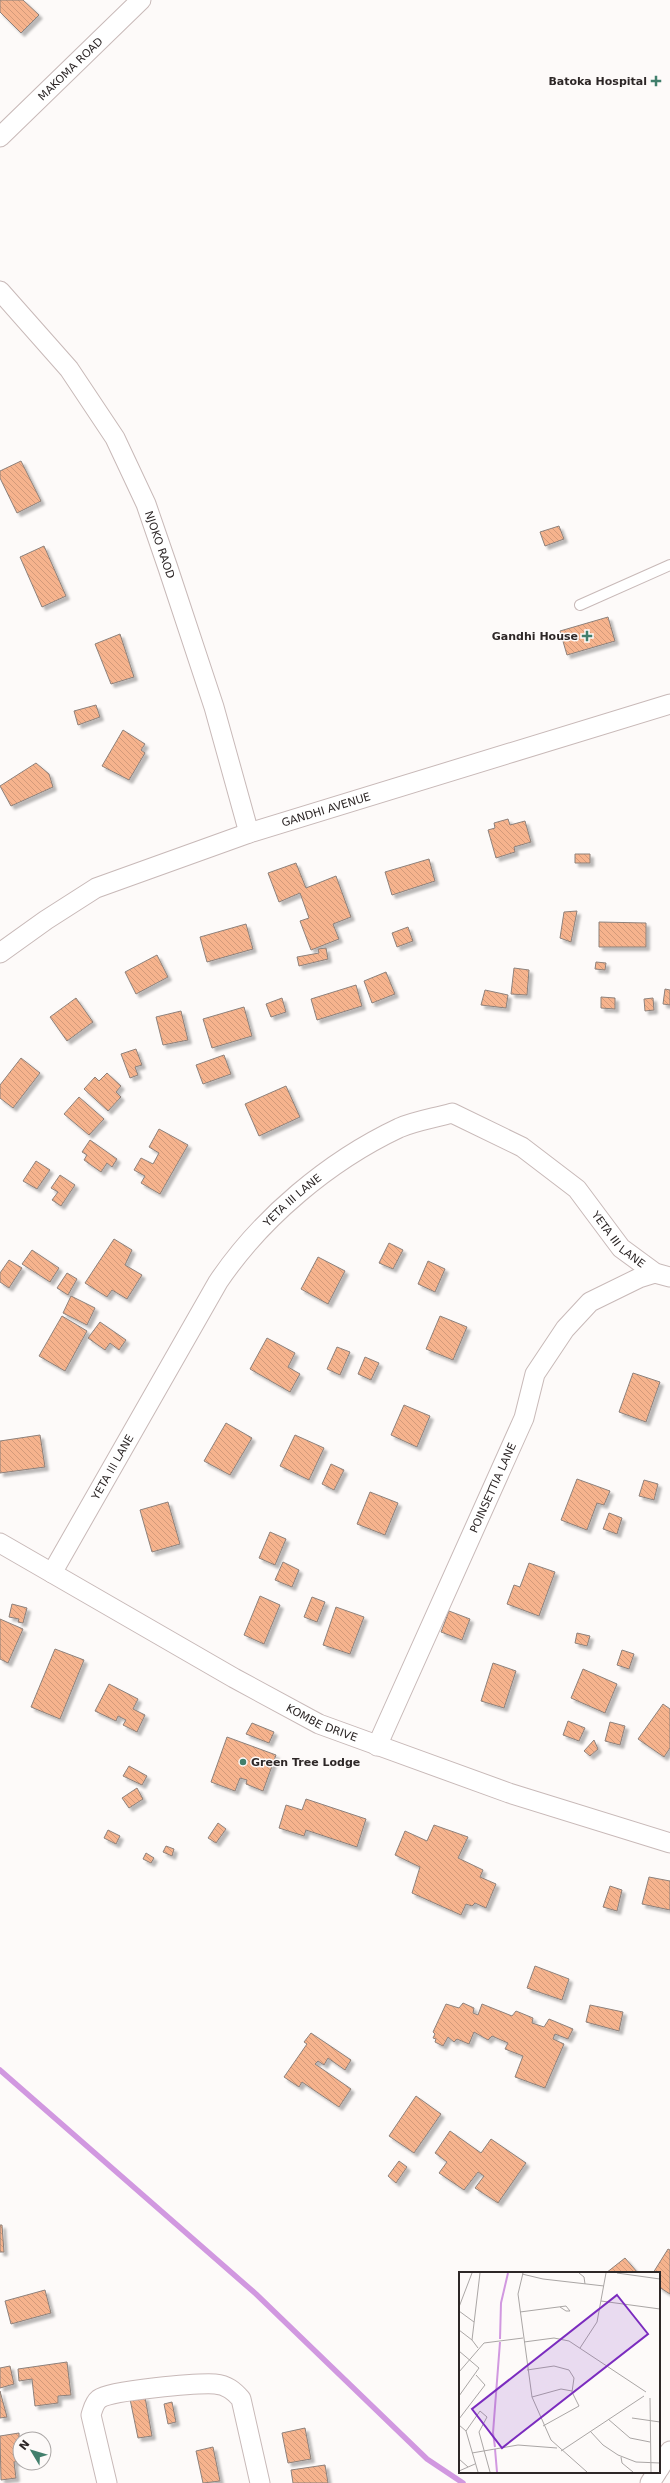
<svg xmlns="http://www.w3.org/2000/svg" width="670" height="2483" font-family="'DejaVu Sans',sans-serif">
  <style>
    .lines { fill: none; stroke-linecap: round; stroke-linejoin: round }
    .stream { stroke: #d198e0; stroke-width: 5.5 }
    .building { fill: url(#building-back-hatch); stroke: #8d817b; filter: url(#shadow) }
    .service-casing { stroke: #c8b9b8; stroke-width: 12 }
    .minor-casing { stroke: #c8b9b8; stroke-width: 21 }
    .service { stroke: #fff; stroke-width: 10 }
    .minor { stroke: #fff; stroke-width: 19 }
    .poi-dot { fill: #417f6c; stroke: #fdfaf9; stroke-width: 1.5 }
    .labels { text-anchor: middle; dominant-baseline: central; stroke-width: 3; stroke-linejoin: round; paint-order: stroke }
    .street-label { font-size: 11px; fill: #2d2727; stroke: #fdfaf9 }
    .poi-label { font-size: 11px; font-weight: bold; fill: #2d2727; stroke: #fdfaf9; text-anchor: end }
    .inset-river { fill: none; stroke: #d198e0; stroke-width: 2 }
    .inset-road { fill: none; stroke: #aaa6a5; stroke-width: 1 }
    .view { fill: #7b2cbf; fill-opacity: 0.15; stroke: #7b2cbf; stroke-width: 2 }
    .inset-edge { fill: none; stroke: #2d2727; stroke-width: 2 }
  </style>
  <defs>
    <pattern id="building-back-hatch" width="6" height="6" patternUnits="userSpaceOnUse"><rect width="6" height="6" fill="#f6b38d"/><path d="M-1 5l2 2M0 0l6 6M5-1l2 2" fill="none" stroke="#d39a7a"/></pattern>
    <filter id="shadow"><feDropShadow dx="3.5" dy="3.5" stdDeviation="1" flood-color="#0004"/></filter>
  </defs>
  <rect width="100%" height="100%" fill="#fdfaf9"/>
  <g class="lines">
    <path class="stream" d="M0,2070l256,224 171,165 36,24"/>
  </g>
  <path class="building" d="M0,0h23l16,15 -18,18 -21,-21z
    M21,461l20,40 -24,12 -17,-35v-7z
    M559,526l5,13 -19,7 -5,-14z
    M44,546l22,50 -24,11 -22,-50z
    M608,617l7,24 -48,14 -7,-24z
    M120,634l14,43 -23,7 -16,-40z
    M96,705l4,12 -22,8 -4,-14z
    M123,730l22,14 -4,6 4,3 -16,27 -27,-14z
    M36,763l13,11 4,13 -42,19 -11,-20z
    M508,819l2,6 15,-4 6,21 -17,5 1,5 -19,6 -8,-28 7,-2 -1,-5z
    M575,854h15v9h-15z
    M429,859l6,22 -43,14 -7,-23z
    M296,863l10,25 30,-12 15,41 -18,7 6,15 -28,11 -11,-29 9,-3 -9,-25 -21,9 -11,-29z
    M577,911l-6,31 -11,-4 4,-26z
    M599,922l47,1v24h-47z
    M246,924l7,25 -46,13 -7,-25z
    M408,927l5,14 -16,6 -5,-14z
    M326,948l2,11 -29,7 -2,-9 22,-4 -1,-4z
    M157,955l11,22 -32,17 -11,-22z
    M596,962l10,1 -1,7 -10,-1z
    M514,968l15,2 -2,25 -16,-1z
    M386,972l9,22 -23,9 -8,-22z
    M356,985l6,21 -45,14 -6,-21z
    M665,989l5,1v15l-7,-1z
    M485,990l23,5 -2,13 -25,-3z
    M601,997l14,1v11l-14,-1z
    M76,998l17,24 -26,19 -17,-24z
    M282,998l4,14 -15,5 -5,-13z
    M653,998l1,12 -9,1 -1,-12z
    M244,1007l8,29 -40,12 -9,-29z
    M181,1011l7,29 -25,5 -7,-28z
    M136,1049l6,16 -7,2 3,8 -8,3 -9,-24z
    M224,1055l7,19 -28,10 -7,-19z
    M21,1058l19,15 -27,35 -13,-10v-13z
    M107,1073l14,13 -5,6 5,5 -13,14 -24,-22 11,-12 4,4z
    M286,1086l14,31 -41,19 -14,-32z
    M79,1097l25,22 -15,16 -25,-21z
    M159,1129l29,16 -28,49 -19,-11 4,-7 -11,-6 7,-12 12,6 6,-11 -10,-6z
    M90,1140l27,19 -5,8 -5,-4 -6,9 -17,-12 3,-5 -5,-3z
    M36,1161l14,9 -13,19 -14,-8z
    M60,1175l15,10 -14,21 -9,-6 6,-8 -7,-4z
    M114,1239l18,11 -7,15 17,10 -15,24 -15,-9 -5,7 -22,-14z
    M389,1243l14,7 -10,19 -14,-6z
    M32,1250l27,18 -9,14 -28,-18z
    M318,1257l27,14 -17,33 -27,-15z
    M9,1260l13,8 -13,20 -9,-6v-9z
    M428,1261l17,8 -10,23 -17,-8z
    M67,1273l10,6 -9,16 -11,-7z
    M71,1296l24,12 -8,17 -24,-12z
    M62,1316l25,15 -22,40 -26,-15z
    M440,1316l27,11 -14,33 -27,-11z
    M100,1322l26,18 -7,10 -9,-7 -5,7 -17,-12z
    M267,1338l28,15 -7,14 12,7 -10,18 -40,-23z
    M337,1347l13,5 -10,23 -13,-6z
    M365,1357l14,6 -8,17 -13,-6z
    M633,1373l27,9 -14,40 -27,-10z
    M404,1405l26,11 -13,31 -26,-12z
    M226,1423l26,15 -22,37 -26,-14z
    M40,1435l5,32 -45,6v-32z
    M295,1435l29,13 -15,32 -29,-14z
    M331,1464l13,6 -10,20 -12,-6z
    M577,1479l33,12 -6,14 -7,-2 -10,27 -26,-10z
    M644,1480l14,4 -4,16 -15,-4z
    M370,1492l28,11 -13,32 -28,-11z
    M168,1502l12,42 -28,8 -12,-42z
    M609,1513l13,5 -5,16 -14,-5z
    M270,1532l16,7 -11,26 -16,-7z
    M283,1562l16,8 -7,17 -17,-7z
    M529,1563l26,9 -16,44 -32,-12 7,-19 6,2z
    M260,1596l20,9 -16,39 -20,-9z
    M312,1597l13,5 -8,20 -13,-5z
    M12,1604l15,4 -4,15 -5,-1 1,-3 -10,-2z
    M336,1607l28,10 -14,37 -27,-9z
    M449,1611l21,8 -8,21 -21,-8z
    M0,1619l23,10 -15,34 -8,-4z
    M577,1633l13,3 -3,10 -12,-3z
    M55,1649l29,11 -24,59 -29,-12z
    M622,1650l12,4 -5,15 -12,-4z
    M493,1663l23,8 -12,37 -23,-7z
    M583,1669l34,15 -12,29 -34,-15z
    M109,1684l29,15 -5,10 12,6 -8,17 -14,-7 3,-5 -8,-4 -2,5 -21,-10z
    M663,1704l7,5v39l-6,9 -26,-18z
    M568,1721l17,7 -6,13 -16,-6z
    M610,1722l15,4 -5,19 -15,-4z
    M252,1723l22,9 -5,11 -23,-9z
    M227,1737l49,18 -13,36 -17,-7 1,-4 -7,-2 -5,13 -24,-9z
    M594,1740l4,9 -8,7 -6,-5z
    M129,1766l18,10 -5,9 -19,-9z
    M137,1788l6,11 -14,9 -7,-10z
    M306,1799l60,20 -9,28 -51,-17 -2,6 -25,-8 7,-23 16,5z
    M218,1823l8,6 -10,14 -8,-5z
    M434,1825l34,12 -10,21 25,12 -3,7 16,7 -10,24 -11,-5 -3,3 -6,-2 -5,11 -49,-22 8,-26 -25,-12 10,-24 22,10z
    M108,1830l12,6 -4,8 -12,-6z
    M166,1846l8,3 -2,7 -9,-4z
    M146,1853l8,5 -3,5 -8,-4z
    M649,1877l21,4v29l-28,-6z
    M610,1886l12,4 -5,21 -14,-4z
    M535,1966l34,13 -7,21 -35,-12z
    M463,2003l11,5 -1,5 5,2 4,-11 30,12 4,-5 17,7 -1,5 12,4 5,-8 24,10 -5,10 -13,-5 -2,5 11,5 -19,44 -30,-11 8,-21 -18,-7 3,-6 -16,-7 -4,4 -14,-8 -5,12 -12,-5 -3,3 -6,-5 -5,9 -8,-4 1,-3 -3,-1 2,-4 -2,-2 13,-28 13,4z
    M590,2005l33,7 -4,19 -33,-9z
    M311,2033l40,27 -6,10 -17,-12 -4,7 -6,-4 -3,3 36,25 -12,18 -37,-25 -3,5 -15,-10 23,-33 -3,-2z
    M416,2096l25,18 -27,39 -25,-17z
    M450,2131l31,22 10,-14 35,24 -28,40 -23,-15 9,-12 -6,-4 -14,18 -25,-17 8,-11 -12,-9z
    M399,2161l8,6 -11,16 -8,-7z
    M0,2225h2l2,27h-4z
    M668,2249l2,1v44l-11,-7v-14h-6z
    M625,2258l13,15h-32z
    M45,2290l6,23 -40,11 -6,-23z
    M67,2362l4,33 -13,1v7l-23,3 -3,-27 -13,2 -1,-12z
    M10,2366l4,18 -14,4v-20z
    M0,2391l7,26 -7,1z
    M145,2397l7,39 -14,2 -8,-39z
    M172,2402l4,20 -8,2 -4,-20z
    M305,2428l6,31 -23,4 -6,-30z
    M19,2433l1,28 -6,1 2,16 -15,2 -1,-44z
    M213,2447l7,34 -17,2 -7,-32z
    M325,2465l3,18h-35l-2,-13z"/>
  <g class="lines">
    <defs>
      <path id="service" d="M580,605l90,-40"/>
      <g id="minor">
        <path id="s1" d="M0,137l141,-137"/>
        <path id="s2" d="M0,291l69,78 46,69 31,66 22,64 46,139 35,126"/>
        <path id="s3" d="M0,953l46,-33 50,-32 153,-55 421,-129"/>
        <path id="s4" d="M0,1543l234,135 85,46 190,69 161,50"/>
        <path id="s5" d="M52,1573l166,-291c43,-64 111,-121 181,-154 16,-7 36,-10 53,-15l70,34 55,42 44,59 34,25 15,4"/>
        <path id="s6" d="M377,1746l147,-328 11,-44 30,-45 25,-27 49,-24 16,-5"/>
        <path d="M659,2469l11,-18"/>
        <path d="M107,2483l-16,-68c2,-6 3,-12 8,-16 12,-9 99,-16 116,-15 12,1 19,7 26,15l19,84"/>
        <path d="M650,2483l7,-11"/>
      </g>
    </defs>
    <use href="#service" class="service-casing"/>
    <use href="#minor" class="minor-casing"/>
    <use href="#service" class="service"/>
    <use href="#minor" class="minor"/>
  </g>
  <g class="poi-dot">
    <path d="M654 75h4v4h4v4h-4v4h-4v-4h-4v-4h4z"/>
    <path d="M585 630h4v4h4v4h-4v4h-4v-4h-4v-4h4z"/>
    <circle cx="243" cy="1762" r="4"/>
  </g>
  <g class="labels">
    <g class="street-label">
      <text stroke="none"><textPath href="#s1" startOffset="98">MAKOMA ROAD</textPath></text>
      <text stroke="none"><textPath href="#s2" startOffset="303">NJOKO RAOD</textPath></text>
      <text stroke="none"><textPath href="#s3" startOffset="359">GANDHI AVENUE</textPath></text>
      <text stroke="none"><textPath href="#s5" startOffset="446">YETA III LANE</textPath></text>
      <text stroke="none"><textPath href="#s5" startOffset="843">YETA III LANE</textPath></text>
      <text stroke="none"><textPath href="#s5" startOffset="122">YETA III LANE</textPath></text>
      <text stroke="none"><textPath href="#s6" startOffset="283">POINSETTIA LANE</textPath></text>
      <text stroke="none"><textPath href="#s4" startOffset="369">KOMBE DRIVE</textPath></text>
    </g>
    <g class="poi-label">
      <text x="647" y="81">Batoka Hospital</text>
      <text x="578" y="636">Gandhi House</text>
      <text x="251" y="1762" text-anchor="start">Green Tree Lodge</text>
    </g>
  </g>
  <g transform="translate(459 2272)">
    <rect width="201" height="201" fill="#fdfaf9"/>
    <path class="inset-river" d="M41,67l1,-36 7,-30M36,175l-2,-14 7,-91M36,177l2,23"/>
    <path class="inset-road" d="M64,1l-5,21 14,103 19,43 36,32M120,1l5,4 1,7M158,1l43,6M63,2l21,5 61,7M142,29l59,8M0,35l13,-34M0,39l15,11M61,40l46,-6 4,5h-4l-6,-4M0,58l13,10M65,70l30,-4 15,3 77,51M19,76l-6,-8 8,-67M121,76l17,-26 9,-49M0,79l20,17 -20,28M68,98l27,-4 15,4 5,8 -2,14M0,100l25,-29 39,-5M73,125l29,-8 11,2M191,126l1,74M173,146l28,4M0,147l26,-34 -9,-10M149,147l22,19 20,4M0,153l7,6 12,41M84,154l36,-20 -7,-14M7,159l14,-20 7,6 -8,15 11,40M131,159l13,14 15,10 18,7 24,1M102,179l83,-55M13,181l46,-8 39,3M162,185l1,6 11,9M0,187l9,8M0,199l16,-7"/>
    <path class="view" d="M158,23l31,39 -146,114 -30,-39z"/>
    <rect width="201" height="201" class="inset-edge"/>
  </g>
  <g transform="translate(32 2451) rotate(308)"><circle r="19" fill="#fdfaf9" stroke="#aaa6a5"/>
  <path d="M0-3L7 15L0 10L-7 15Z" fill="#417f6c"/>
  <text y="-6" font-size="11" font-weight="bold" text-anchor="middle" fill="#2d2727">N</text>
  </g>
</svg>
